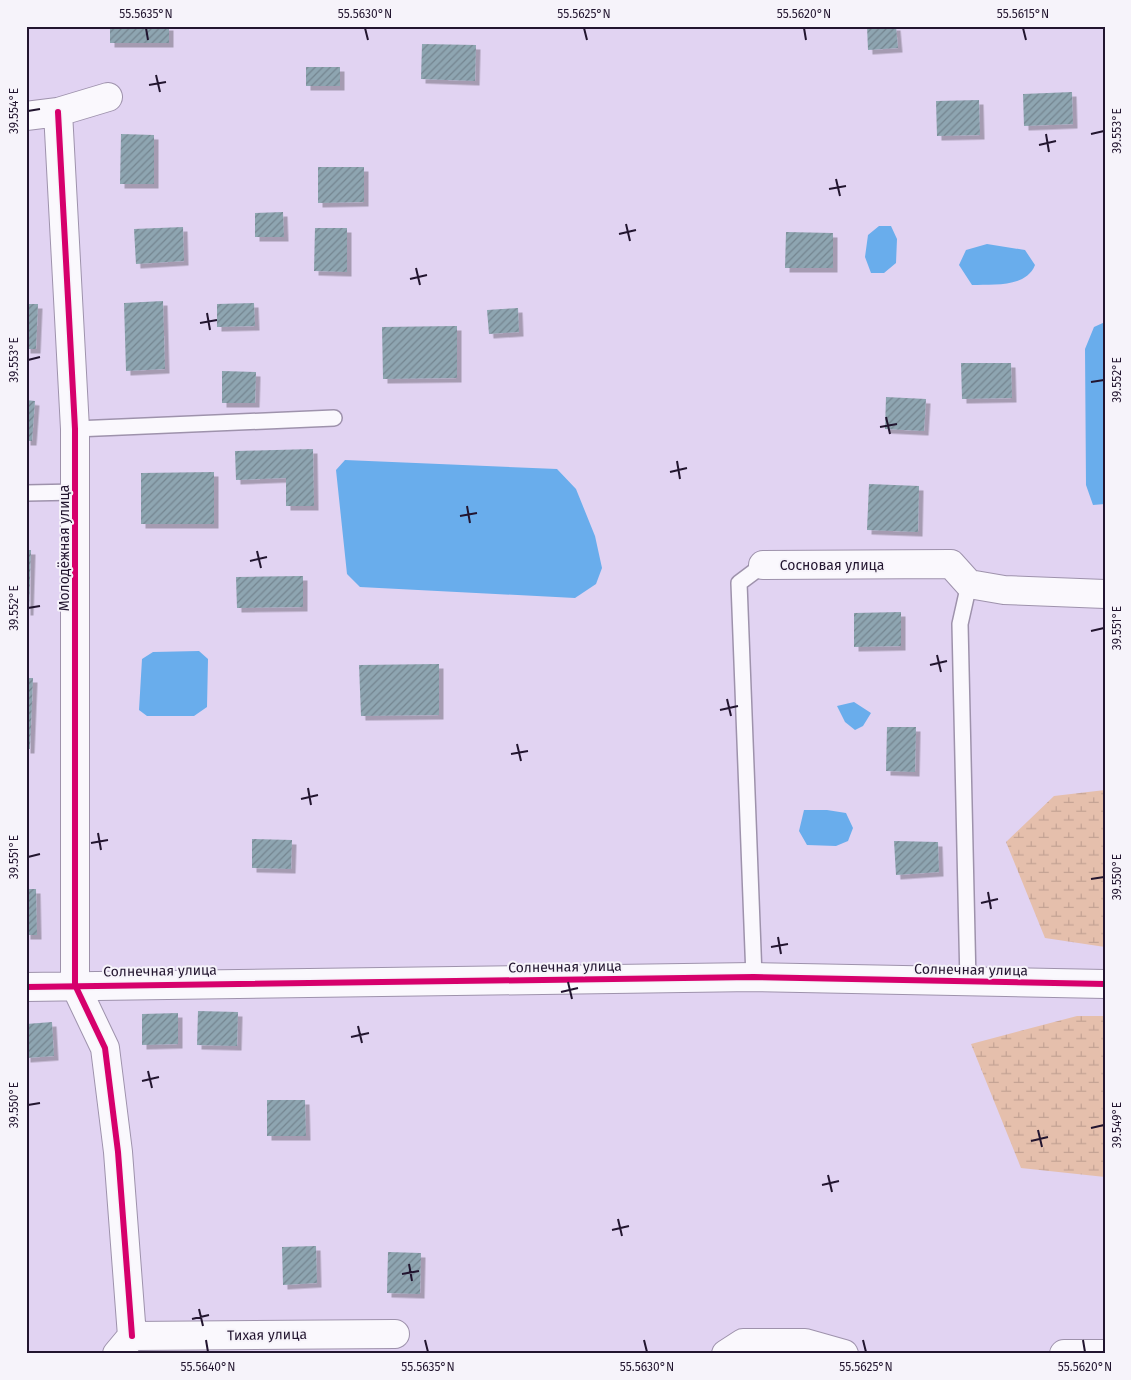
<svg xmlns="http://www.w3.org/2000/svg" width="1131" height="1380" font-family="'Fira Sans',sans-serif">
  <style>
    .wetland { fill: url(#wetland-marsh) }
    .water { fill: #69adec }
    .building { fill: url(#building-hatch); filter: url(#shadow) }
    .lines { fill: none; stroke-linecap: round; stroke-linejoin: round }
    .service-casing { stroke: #9e92ac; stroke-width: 18 }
    .minor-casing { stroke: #9e92ac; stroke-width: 30 }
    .service { stroke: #faf8fd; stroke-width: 15 }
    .minor { stroke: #faf8fd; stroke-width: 28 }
    .cycleway-casing { stroke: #f6f3fa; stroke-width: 9 }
    .cycleway { stroke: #d6006c; stroke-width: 6 }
    .ticks { fill: none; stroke: #22152f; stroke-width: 2 }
    .labels { text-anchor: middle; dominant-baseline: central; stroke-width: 4; stroke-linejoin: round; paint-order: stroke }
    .street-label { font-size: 14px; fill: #22152f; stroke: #f6f3fa }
    .neatline { fill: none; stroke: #22152f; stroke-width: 2 }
    .ticks-label { font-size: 12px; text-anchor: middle; fill: #22152f }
  </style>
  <defs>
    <pattern id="wetland-marsh" width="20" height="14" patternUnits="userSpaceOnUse" patternTransform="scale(1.25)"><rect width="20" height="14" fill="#e5bfac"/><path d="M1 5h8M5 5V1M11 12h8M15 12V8" fill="none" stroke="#c4a394"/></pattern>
    <pattern id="building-hatch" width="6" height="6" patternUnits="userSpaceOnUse" patternTransform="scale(1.25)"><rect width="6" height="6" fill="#8ea5b1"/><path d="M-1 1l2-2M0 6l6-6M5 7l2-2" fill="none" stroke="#748590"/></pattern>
    <filter id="shadow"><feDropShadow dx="4.5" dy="4.5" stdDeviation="0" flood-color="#0004"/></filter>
  </defs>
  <rect width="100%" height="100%" fill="#e1d3f2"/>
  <path class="wetland" d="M1105,790v157l-60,-9 -39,-96 48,-46z
    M1077,1016h28v161l-84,-9 -50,-124z"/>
  <path class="water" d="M879,226h12l6,13 -1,24 -12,10h-13l-6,-16 3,-22z
    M987,244l38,6 10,15c-9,23 -42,19 -63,20l-13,-20 7,-15z
    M1105,322v182l-12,1 -7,-20 -1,-136 9,-22z
    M345,460l212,9 19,20 19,47 7,32 -6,16 -21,14 -215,-11 -13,-13 -11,-104z
    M199,651l9,8 -1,48 -13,9h-47l-8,-6 3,-51 11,-7z
    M854,702l17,11 -8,13 -8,4 -10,-8 -8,-16z
    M804,810h23l19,3 7,15 -5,13 -12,5 -29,-1 -8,-14z"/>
  <path class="building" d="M110,26h59v17h-59z
    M867,26h29l2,22 -30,2z
    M422,44l54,1 -1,36 -54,-2z
    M306,67h34v19h-34z
    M1072,92l1,32 -49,2 -1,-32z
    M979,100l1,35 -43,1 -1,-35z
    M121,134l33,1v49h-34z
    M318,167h46v35l-46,1z
    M283,212l1,25h-29v-24z
    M183,227l1,34 -48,3 -2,-35z
    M315,228h32v44l-33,-1z
    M786,232l47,1v35h-48z
    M163,301l2,68 -39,2 -2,-68z
    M254,303l1,23 -38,1v-23z
    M26,304h12l-2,45h-10z
    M518,308l1,24 -30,2 -2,-24z
    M457,326v52l-74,1 -1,-52z
    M961,363h50l1,35 -50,1z
    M222,371l34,1 -1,31h-33z
    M886,397l40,2 -2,32 -39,-2z
    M26,400l9,1 -3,40h-6z
    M313,449l1,57h-28v-28l-50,2 -1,-29z
    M214,472v52h-73v-51z
    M869,484l50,2 -1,46 -51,-2z
    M26,550h5l-2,61h-3z
    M303,576v31l-66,1 -1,-31z
    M901,612v34l-47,1v-34z
    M439,664v51l-78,1 -2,-51z
    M26,678h7l-3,71h-4z
    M887,727h29l-1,45 -29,-1z
    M252,839l40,1 -1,29 -39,-1z
    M894,841l44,1 1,30 -43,3z
    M26,889h10l1,46h-11z
    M198,1011l40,1 -1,34 -40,-1z
    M178,1013v31l-36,1v-31z
    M52,1022l2,34 -28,2v-34z
    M267,1100h38l1,36h-39z
    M316,1246l1,37 -34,2 -1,-38z
    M388,1252l33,1 -1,41 -33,-1z"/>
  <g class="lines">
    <defs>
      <path id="service" d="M75,429l259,-11
        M26,493l51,-1
        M754,977l-15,-394 24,-18
        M968,983l-8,-359 9,-40"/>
      <path id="minor" d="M58,112l17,317v556l30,63 13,104 14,184
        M26,116l32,-4 50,-15
        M763,565l188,-1 18,20 35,6 101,4
        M26,987l728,-10 351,7
        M117,1354l15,-18 263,-2
        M726,1354l17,-11h62l39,11
        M1064,1354h41"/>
    </defs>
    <use href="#service" class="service-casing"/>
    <use href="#minor" class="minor-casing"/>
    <use href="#service" class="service"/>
    <use href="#minor" class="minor"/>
    <defs>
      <path id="cycleway" d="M58,112l17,317v556l30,63 13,104 14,184
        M26,987l728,-10 351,7"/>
    </defs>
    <use href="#cycleway" class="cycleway-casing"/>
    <use href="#cycleway" class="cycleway"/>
  </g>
  <path class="ticks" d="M146,28l2,12M365,28l3,12M584,28l3,12M804,28l2,12M1023,28l3,12M156,75l4,17M149,85l17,-3M28,111l12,-2M1046,134l3,18M1091,134l13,-3M1039,145l17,-4M836,179l4,17M829,189l17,-3M626,224l4,17M619,234l17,-4M416,268l4,17M410,279l17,-4M207,313l3,17M200,323l17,-3M28,360l12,-3M1091,382l13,-2M886,417l4,17M880,427l17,-3M677,461l3,18M670,472l17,-4M467,506l3,17M460,516l17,-3M257,551l4,17M250,561l17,-4M28,608l12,-2M1091,631l13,-3M937,655l4,17M930,665l17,-4M727,699l4,17M720,710l18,-4M517,744l4,17M511,754l17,-3M308,788l3,17M301,799l17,-4M98,833l3,17M91,843l17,-3M28,857l12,-3M1091,879l13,-2M988,892l3,17M981,903l17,-4M778,937l3,17M771,947l17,-3M568,982l4,17M561,992l17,-4M358,1026l4,17M351,1037l18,-4M148,1071l4,17M142,1081l17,-4M28,1105l12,-2M1091,1128l13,-3M1038,1130l4,17M1031,1141l17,-4M828,1175l4,17M822,1185l17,-4M618,1219l4,17M612,1230l17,-4M409,1264l3,17M402,1274l17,-3M199,1309l4,17M192,1319l17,-4M206,1340l2,12M425,1340l3,12M644,1340l3,12M863,1340l3,12M1083,1340l2,12"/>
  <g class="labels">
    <g class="street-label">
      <text transform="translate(64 548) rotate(-90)">Молодёжная улица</text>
      <text x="832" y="565">Сосновая улица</text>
      <text transform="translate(565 967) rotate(-1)">Солнечная улица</text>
      <text transform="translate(971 970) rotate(1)">Солнечная улица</text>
      <text transform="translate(160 971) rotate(-1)">Солнечная улица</text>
      <text transform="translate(267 1335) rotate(-1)">Тихая улица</text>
    </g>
  </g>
  <rect width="1131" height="1380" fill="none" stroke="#f6f3fa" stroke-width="55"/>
  <rect x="28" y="28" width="1076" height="1324" class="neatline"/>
  <g class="ticks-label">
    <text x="146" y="18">55.5635°N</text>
    <text x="365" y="18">55.5630°N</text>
    <text x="584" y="18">55.5625°N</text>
    <text x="804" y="18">55.5620°N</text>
    <text x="1023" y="18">55.5615°N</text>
    <text transform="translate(14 111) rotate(-90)" y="4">39.554°E</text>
    <text transform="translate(1117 131) rotate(-90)" y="4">39.553°E</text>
    <text transform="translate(14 360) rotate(-90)" y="4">39.553°E</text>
    <text transform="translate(1117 380) rotate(-90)" y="4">39.552°E</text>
    <text transform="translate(14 608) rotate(-90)" y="4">39.552°E</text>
    <text transform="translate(1117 628) rotate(-90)" y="4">39.551°E</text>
    <text transform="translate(14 857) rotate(-90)" y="4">39.551°E</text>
    <text transform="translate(1117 877) rotate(-90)" y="4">39.550°E</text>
    <text transform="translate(14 1105) rotate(-90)" y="4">39.550°E</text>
    <text transform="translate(1117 1125) rotate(-90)" y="4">39.549°E</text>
    <text x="208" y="1371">55.5640°N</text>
    <text x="428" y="1371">55.5635°N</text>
    <text x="647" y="1371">55.5630°N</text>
    <text x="866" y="1371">55.5625°N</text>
    <text x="1085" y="1371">55.5620°N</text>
  </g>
</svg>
